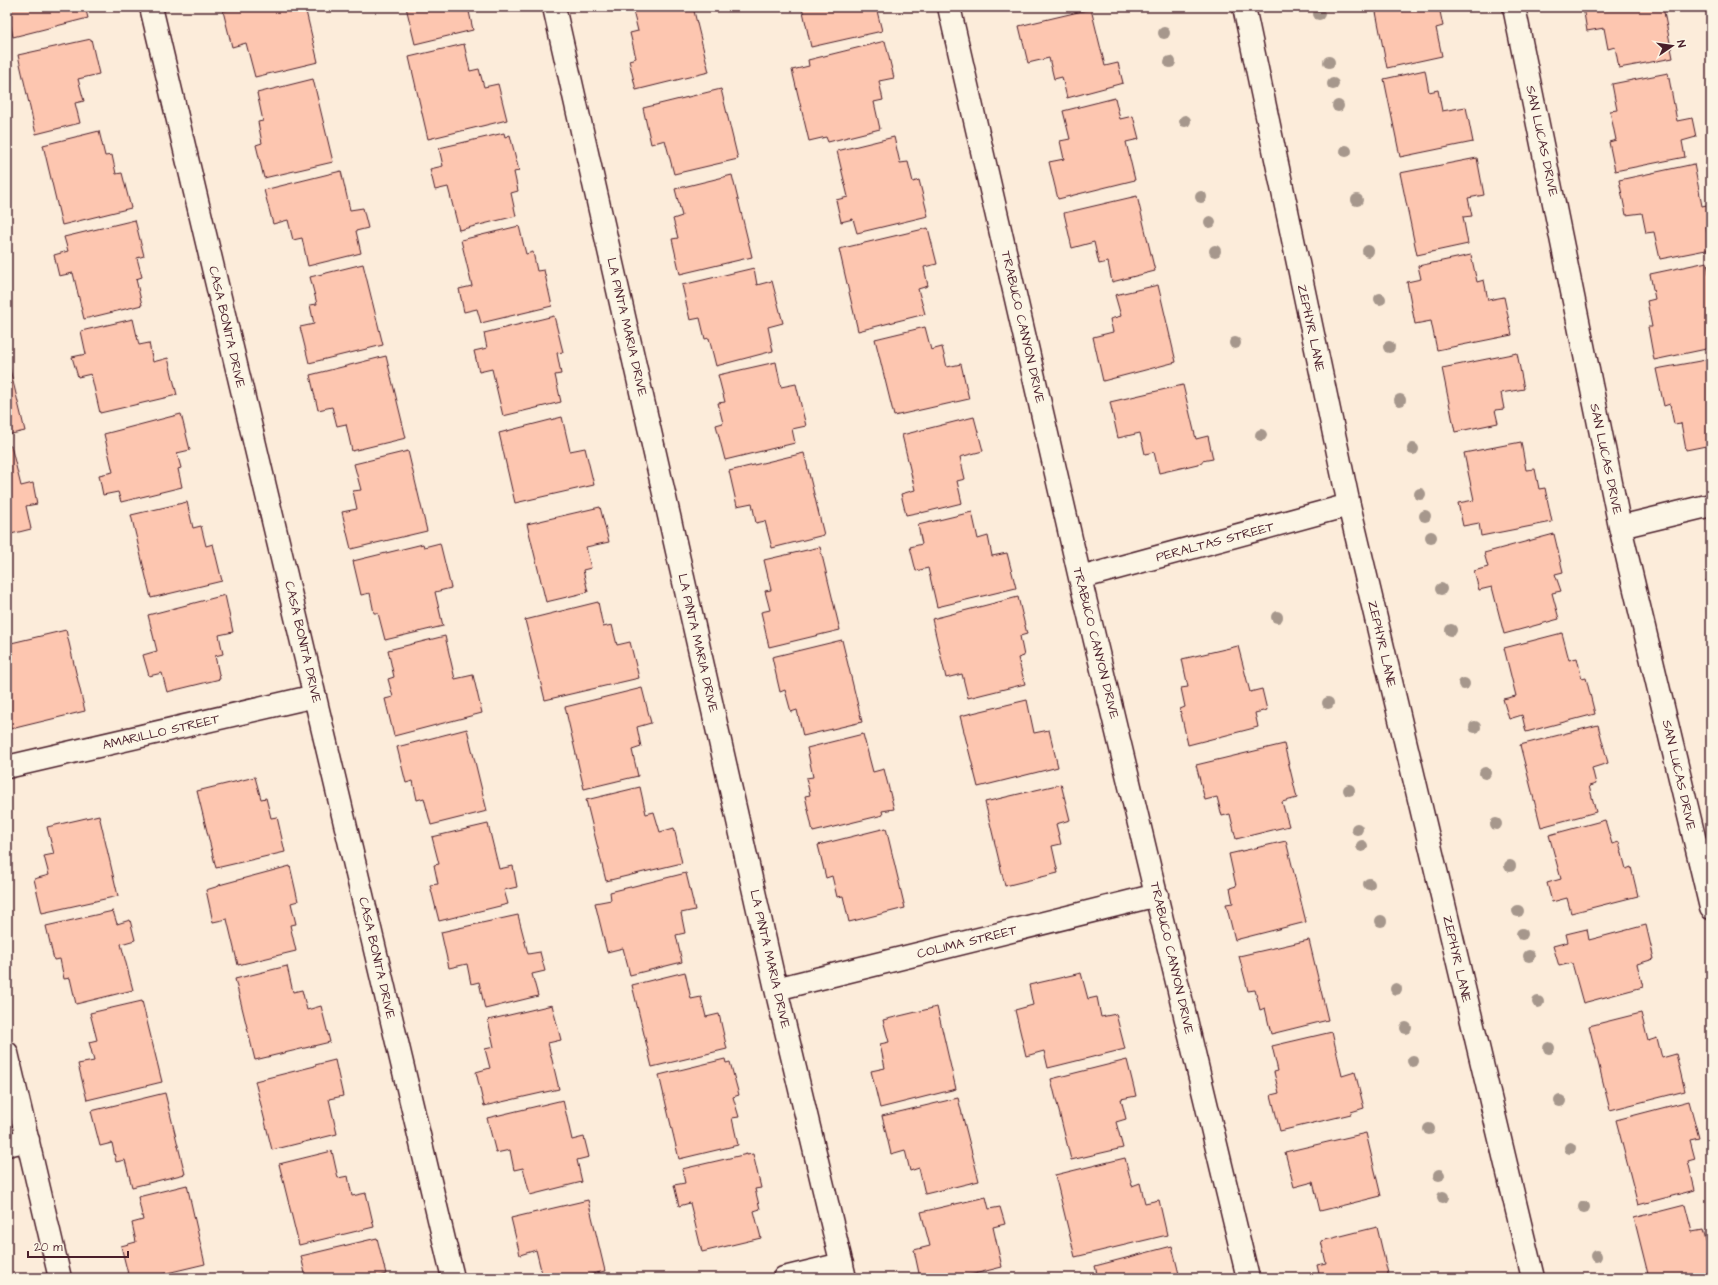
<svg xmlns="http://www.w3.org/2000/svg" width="1718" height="1285" font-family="'Architects Daughter',sans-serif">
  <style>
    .building { fill: #fdc6b0; stroke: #4a1f2b }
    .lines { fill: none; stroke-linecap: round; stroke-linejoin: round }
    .minor-casing { stroke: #4a1f2b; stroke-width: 25 }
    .minor { stroke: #fcf5e5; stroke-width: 22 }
    .tree { fill: #a6978c }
    .labels { text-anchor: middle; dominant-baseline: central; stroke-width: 3; stroke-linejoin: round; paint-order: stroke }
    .street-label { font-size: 13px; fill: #4a1f2b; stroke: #fcf5e5 }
  </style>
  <rect width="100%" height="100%" fill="#fcecda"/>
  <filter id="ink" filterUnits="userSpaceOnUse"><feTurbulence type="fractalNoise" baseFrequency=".025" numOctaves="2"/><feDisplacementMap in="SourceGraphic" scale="8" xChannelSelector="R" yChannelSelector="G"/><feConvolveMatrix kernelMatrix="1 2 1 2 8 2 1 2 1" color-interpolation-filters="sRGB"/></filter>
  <g filter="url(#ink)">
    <path class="building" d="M7,7h78l3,11 -75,19z
      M239,7h66l13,55 -63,15 -9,-34 -14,4 -9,-36z
      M406,7h62l5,23 -58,14z
      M632,7h61l16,65 -73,18 -7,-30 7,-2 -6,-25 8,-2z
      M802,7h74l6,24 -71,16z
      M1375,7h64l4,19 -7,2 6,28 -55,12z
      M1583,7h80l10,51 -54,10 -4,-21 -7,2 -4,-21 -17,3z
      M1091,9l14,57 13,-3 5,20 -56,15 -5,-21 -8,2 -5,-21 -21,5 -9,-37z
      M91,39l8,35 -21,5 6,22 -9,2 5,20 -44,11 -18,-79z
      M885,41l9,37 -15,3 4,19 -9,2 6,27 -52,13 -2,-5 -17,4 -17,-71 17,-4 -1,-6z
      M464,44l6,27 9,-2 5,18 14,-3 9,36 -79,19 -19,-82z
      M1425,70l4,22 9,-2 4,21 24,-4 7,35 -73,15 -16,-78z
      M1668,73l9,48 15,-3 4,19 -14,4 3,16 -70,14 -6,-29 7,-2 -6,-29 7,-1 -5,-26z
      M313,79l20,83 -69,16 -8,-33 6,-2 -4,-21 5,-1 -6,-28z
      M721,89l17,70 -64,15 -9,-34 -14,4 -8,-36z
      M1115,98l5,21 13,-3 6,23 -13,3 9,38 -77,19 -9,-37 15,-3 -4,-18 10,-2 -7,-28z
      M99,131l6,25 7,-1 4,19 6,-1 9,35 -69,17 -19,-80z
      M504,133l1,4 5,-2 9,36 -5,1 4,19 -7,2 5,23 -57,14 -11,-43 -13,3 -5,-21 13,-3 -4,-18z
      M894,137l6,26 8,-1 5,20 6,-2 9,36 -71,17 -4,-14 -12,3 -5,-22 12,-3 -11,-46z
      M1477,158l7,37 -16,3 4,18 -9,1 5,27 -51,11 -17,-82z
      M1694,164l8,42 9,-2v22l-5,1 5,22 -51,10 -6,-27 -8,1 -4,-20 -16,2 -7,-35z
      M341,171l9,39 13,-2 5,20 -12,3 5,22 -53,13 -6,-28 -9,2 -5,-20 -15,4 -9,-34z
      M732,175l20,82 -72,17 -8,-35 6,-1 -5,-19 9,-3 -7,-27z
      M1137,196l18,75 -43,11 -4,-20 -9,2 -5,-22 -22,6 -8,-35z
      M135,220l9,36 -7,2 5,19 -6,2 6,26 -58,14 -11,-46 -14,3 -5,-21 14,-4 -4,-14z
      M519,226l7,28 7,-2 4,19 7,-1 8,36 -71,17 -4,-14 -13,3 -5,-23 13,-3 -11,-46z
      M928,228l9,36 -13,3 4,19 -10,3 7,25 -67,17 -19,-82z
      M1471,255l6,27 7,-2 4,20 16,-3 8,38 -75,15 -6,-29 -16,3 -8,-42 14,-3 -3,-13z
      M1707,262l4,22v64l-57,12 -6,-33h4l-5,-26 8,-2 -5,-25z
      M363,264l20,81 -74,18 -9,-36 14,-3 -4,-19 7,-1 -7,-27z
      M754,268l3,17 15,-4 11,42 -15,4 5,24 -57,15 -7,-28 -4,1 -5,-21 -10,2 -8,-35z
      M1158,285l18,77 -73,19 -10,-44 20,-5 -3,-13 11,-3 -6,-21z
      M554,316l9,36 -6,1 4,21 -6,1 6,27 -58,14 -11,-47 -13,3 -5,-21 13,-3 -3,-15z
      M133,319l6,26 10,-2 4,19 15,-4 9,37 -77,18 -9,-39 -13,3 -6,-20 14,-3 -5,-23z
      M925,327l6,23 11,-3 5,20 14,-3 8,35 -75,17 -19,-77z
      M1517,353l7,36 -23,4 3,16 -9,1 3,13 -43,9 -13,-64z
      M386,356l20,82 -54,13 -6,-27 -9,2 -5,-19 -14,3 -8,-35z
      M7,357l18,74 -18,4z
      M1711,359v86l-25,5 -5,-27 -7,1 -4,-20 -6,2 -8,-37z
      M776,362l5,25 15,-3 10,42 -14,3 3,14 -70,17 -9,-35 7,-2 -5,-20 7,-1 -7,-27z
      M1183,385l13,54 12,-3 5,23 -11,2v2l-43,10 -5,-21 -9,2 -5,-21 -22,5 -8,-36z
      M181,414l9,36 -13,3 4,15 -3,1 4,18 -61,15 -3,-10 -15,3 -4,-20 14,-3 -9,-38z
      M562,417l8,34 15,-3 9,37 -79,18 -16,-70z
      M974,417l9,34 -23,6 5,22 -8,2 5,22 -41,10v-1l-15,3 -5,-21 14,-4 -13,-55z
      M1521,442l5,28 9,-1 4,20 6,-1 7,34 -71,14 -2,-13 -16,3 -5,-23 16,-3 -10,-47z
      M11,446l10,40 12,-3 4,21 -11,2 5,23 -24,6v-88z
      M408,451l19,80 -76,18 -9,-37 15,-3 -4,-18 8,-1 -7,-26z
      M804,453l20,82 -52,13 -7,-27 -9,2 -4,-20 -15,3 -8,-35z
      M187,502l6,26 8,-2 5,20 7,-2 9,37 -71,17 -20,-83z
      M600,507l9,35 -23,5 5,21 -8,2 5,22 -42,10 -19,-78z
      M972,512l6,27 10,-3 4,20 15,-3 9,35 -79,19 -9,-39 -12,3 -6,-24 12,-3 -4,-19z
      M1554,534l9,38 -8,2 6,17 -9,2 7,26 -55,15 -12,-47 -13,3 -5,-19 14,-4 -4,-14z
      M440,543l11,45 -16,4 8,34 -58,14 -7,-27h-4l-4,-20 -9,2 -8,-34 70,-17 1,3z
      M820,547l20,83 -71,17 -8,-35 9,-2 -5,-19 6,-1 -7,-30z
      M1708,556h3v12z
      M1711,579v25l-5,-24z
      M225,595l8,37 -14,3 4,19 -8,2 5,23 -53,13 -5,-19 -13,3 -6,-21 14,-4 -9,-36z
      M1018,597l9,37 -7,2 4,20 -6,2 7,26 -57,14 -6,-24 -16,4 -14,-59z
      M598,602l5,25 9,-2 5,20 13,-3 9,36 -94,22 -20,-80z
      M1711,605v18l-4,-17z
      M66,630l19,81 -74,18 -4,-18v-67z
      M1562,633l7,27 8,-2 5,21 4,-1 9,36 -69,18 -4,-17 -13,4 -6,-20 13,-3 -12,-48z
      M445,636l10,43 18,-4 9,38 -88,23 -9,-37 8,-2 -5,-18 6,-2 -6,-27z
      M842,640l20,82 -59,14 -6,-26 -6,2 -6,-22 -5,2 -8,-35z
      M1238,646l12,46 12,-3 5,21 -12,3 3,14 -70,18 -8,-36 5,-2 -4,-19 7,-1 -6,-28z
      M642,688l9,35 -14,4 4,20 -9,3 6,26 -54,13 -19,-82z
      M1027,700l7,33 15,-3 9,37 -80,20 -18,-71z
      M1598,725l10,38 -16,5 4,16 -7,2 7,26 -55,15 -21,-82z
      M467,729l20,82 -56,14 -7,-27 -7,2 -4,-19 -7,2 -9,-36z
      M863,734l10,38 11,-3 10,40 -12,2 1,4 -70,17 -8,-36 5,-1 -4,-17 7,-1 -6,-29z
      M1284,744l13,54 -15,4 7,24 -53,13 -6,-25 -8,2 -5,-19 -12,3 -9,-35z
      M255,777l6,22 5,-1 5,20 6,-1 8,35 -69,16 -19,-77z
      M1061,784l9,36 -14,4 5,20 -9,2 6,27 -53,13 -20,-84z
      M640,787l6,27 8,-2 6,20 14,-4 8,35 -76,18 -20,-81z
      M99,815l19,81 -76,17 -8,-34 15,-4 -5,-19 10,-2 -7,-27z
      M1605,820l7,24 7,-2 7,27 5,-2 7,29 -67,17 -4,-15 -15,4 -5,-19 14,-4 -12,-44z
      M488,824l11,45 14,-3 4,21 -13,3 4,14 -69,17 -9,-36 8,-1 -4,-19 5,-1 -7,-27z
      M886,828l19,80 -56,14 -6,-26 -6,1 -5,-21 -6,2 -8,-33z
      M1286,841l20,81 -71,18 -9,-36 7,-1 -3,-15 6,-2 -7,-32z
      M290,866l8,35 -7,2 5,21 -6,1 6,26 -58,14 -11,-46 -14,3 -7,-32 13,-4v-1z
      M686,873l9,37 -14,3 4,20 -9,2 6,27 -52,13 -7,-27 -16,4 -12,-49 16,-3 -1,-8z
      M113,911l4,13 13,-4 5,20 -14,4 12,46 -57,14 -6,-26 -6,1 -4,-20 -6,1 -8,-34z
      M518,915l10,39 12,-2 5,19 -13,3 6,22 -53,13 -6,-27 -8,2 -4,-20 -18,4 -8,-36z
      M1646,925l8,34 -17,5 6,23 -60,16 -11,-40 -13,3 -6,-20 15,-4 -2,-8 21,-5 2,11z
      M1309,940l19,80 -57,14 -6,-26 -5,2 -5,-20 -7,1 -9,-35z
      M287,966l6,26 9,-2 5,20 14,-4 9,36 -75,18 -20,-81z
      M685,972l6,27 10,-2 5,20 13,-3 8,35 -75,18 -20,-82z
      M1081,973l7,26 9,-2 4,20 15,-3 9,35 -77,19 -4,-17 -18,5 -11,-46 18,-5 -4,-20z
      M142,1001l20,81 -75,18 -9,-36 16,-3 -5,-19 8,-2 -7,-27z
      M552,1005l9,35 -13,3 11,46 -75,17 -8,-34 14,-4 -5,-19 9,-2 -6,-27z
      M937,1007l19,82 -76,19 -9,-37 14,-3 -5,-24 9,-2 -6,-22z
      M1641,1013l7,28 9,-3 5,20 14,-4 9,37 -75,19 -21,-84z
      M1332,1032l10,44 13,-4 9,36 -13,4v2l-71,17 -9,-36 8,-2 -5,-21 4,-1 -6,-25z
      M725,1059l1,4 4,-1 9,33 -6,2 6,20 -7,1 6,27 -59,14 -20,-84z
      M335,1060l8,36 -14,3 8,35 -65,16 -17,-69 60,-15v-1z
      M1127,1060l9,36 -15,3 5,20 -10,3 7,26 -52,12 -20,-81z
      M165,1093l20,81 -53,13 -7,-27 -9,2 -4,-19 -12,3 -9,-35z
      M958,1098l21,83 -54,13 -6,-26 -9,3 -5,-21 -14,4 -9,-38z
      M563,1100l9,40 12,-3 5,20 -12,3 5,22 -52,13 -7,-27 -9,2 -4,-20 -14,3 -9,-35z
      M1689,1101l10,37 -9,2 5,19 -7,2 7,29 -57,15 -22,-85z
      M1366,1133l15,63 -61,15 -7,-29 -19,5 -9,-35z
      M332,1151l6,27 10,-2 4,20 14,-3 8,34 -75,18 -20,-81z
      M747,1154v1l6,-1 8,34 -6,1 5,20 -6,2 7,27 -59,14 -12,-49 -11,3 -5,-21 11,-2 -3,-14z
      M1125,1158l7,28 8,-3 5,20 14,-3 8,35 -92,22 -20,-82z
      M187,1185l18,79 -59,14h-17l-8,-32 15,-4 -4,-19 11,-3 -5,-23z
      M986,1197l3,12 11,-2 5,17 -12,3 9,40 -44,11h-38l-6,-28 16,-4 -9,-34z
      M588,1200l17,71 -30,7h-32l-7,-28 -16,5 -9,-37z
      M1685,1205l7,27 11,-2 5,19 3,-1v30h-62l-15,-60z
      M1377,1227l12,51h-69l-3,-13 9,-2 -5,-22z
      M377,1238l9,36 -15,4h-65l-5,-22z
      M1172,1246l8,32h-82l-3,-12z"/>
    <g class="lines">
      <defs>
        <path id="minor" d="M151,7l302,1271
          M554,7l222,982 69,289
          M949,7l131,571 168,700
          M1244,7l105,498 184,773
          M1514,7l106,520 91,381
          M1620,527l91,-22
          M1080,578l269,-73
          M7,767l308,-71
          M776,989l381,-94
          M7,1053l53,225
          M7,1145l21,-5
          M784,1278l58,-14"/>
      </defs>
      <use href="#minor" class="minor-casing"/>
      <use href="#minor" class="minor"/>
    </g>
    <g class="tree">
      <circle cx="1319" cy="14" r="6"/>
      <circle cx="1164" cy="33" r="6"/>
      <circle cx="1170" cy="62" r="6"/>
      <circle cx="1329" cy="62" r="6"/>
      <circle cx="1333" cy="84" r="6"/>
      <circle cx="1338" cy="106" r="6"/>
      <circle cx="1185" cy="121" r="6"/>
      <circle cx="1346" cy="151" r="6"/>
      <circle cx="1201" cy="197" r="6"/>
      <circle cx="1357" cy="200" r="6"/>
      <circle cx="1210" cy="222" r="6"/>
      <circle cx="1215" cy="251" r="6"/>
      <circle cx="1368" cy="251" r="6"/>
      <circle cx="1380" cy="299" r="6"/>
      <circle cx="1235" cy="343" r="6"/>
      <circle cx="1389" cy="347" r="6"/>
      <circle cx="1400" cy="400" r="6"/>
      <circle cx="1261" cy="435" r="6"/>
      <circle cx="1413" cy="449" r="6"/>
      <circle cx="1420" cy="494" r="6"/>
      <circle cx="1425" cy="516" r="6"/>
      <circle cx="1431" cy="537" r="6"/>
      <circle cx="1441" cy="589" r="6"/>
      <circle cx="1277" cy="617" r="6"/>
      <circle cx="1451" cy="630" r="6"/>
      <circle cx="1464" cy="684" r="6"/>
      <circle cx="1328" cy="703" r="6"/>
      <circle cx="1475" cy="727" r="6"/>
      <circle cx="1485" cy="773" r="6"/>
      <circle cx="1349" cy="790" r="6"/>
      <circle cx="1496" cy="824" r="6"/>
      <circle cx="1357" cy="829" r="6"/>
      <circle cx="1362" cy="846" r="6"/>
      <circle cx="1510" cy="866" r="6"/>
      <circle cx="1369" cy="884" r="6"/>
      <circle cx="1518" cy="911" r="6"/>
      <circle cx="1381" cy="921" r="6"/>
      <circle cx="1522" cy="934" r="6"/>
      <circle cx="1529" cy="956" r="6"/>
      <circle cx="1396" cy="989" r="6"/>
      <circle cx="1538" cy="1002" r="6"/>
      <circle cx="1406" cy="1028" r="6"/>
      <circle cx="1549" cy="1048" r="6"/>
      <circle cx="1413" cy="1061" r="6"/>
      <circle cx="1560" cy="1101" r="6"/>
      <circle cx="1429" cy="1129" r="6"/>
      <circle cx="1570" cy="1148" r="6"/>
      <circle cx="1439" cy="1175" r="6"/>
      <circle cx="1443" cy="1197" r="6"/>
      <circle cx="1584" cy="1207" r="6"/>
      <circle cx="1596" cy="1256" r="6"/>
    </g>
  </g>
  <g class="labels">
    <g class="street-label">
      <text transform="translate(1542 141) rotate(78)">SAN LUCAS DRIVE</text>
      <text transform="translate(227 327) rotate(77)">CASA BONITA DRIVE</text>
      <text transform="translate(627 327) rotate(77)">LA PINTA MARIA DRIVE</text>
      <text transform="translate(1023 327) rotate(77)">TRABUCO CANYON DRIVE</text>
      <text transform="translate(1311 328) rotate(78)">ZEPHYR LANE</text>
      <text transform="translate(1606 459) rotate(78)">SAN LUCAS DRIVE</text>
      <text transform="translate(1215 542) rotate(-15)">PERALTAS STREET</text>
      <text transform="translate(303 642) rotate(77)">CASA BONITA DRIVE</text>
      <text transform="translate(698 643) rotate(77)">LA PINTA MARIA DRIVE</text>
      <text transform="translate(1096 643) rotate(76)">TRABUCO CANYON DRIVE</text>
      <text transform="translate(1382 644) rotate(77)">ZEPHYR LANE</text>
      <text transform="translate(161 732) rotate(-13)">AMARILLO STREET</text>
      <text transform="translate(1679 775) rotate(77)">SAN LUCAS DRIVE</text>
      <text transform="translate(967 942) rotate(-14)">COLIMA STREET</text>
      <text transform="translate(377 958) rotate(77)">CASA BONITA DRIVE</text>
      <text transform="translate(1172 958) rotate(77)">TRABUCO CANYON DRIVE</text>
      <text transform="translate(770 959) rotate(77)">LA PINTA MARIA DRIVE</text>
      <text transform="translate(1457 959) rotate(77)">ZEPHYR LANE</text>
    </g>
  </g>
  <rect width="1718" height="1285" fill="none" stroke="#fcf5e5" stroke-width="24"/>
  <rect x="12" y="12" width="1694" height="1261" fill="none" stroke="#4a1f2b" stroke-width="1.5" filter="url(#ink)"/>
  <g transform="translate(1672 46) rotate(77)" stroke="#fcf5e5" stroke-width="3" paint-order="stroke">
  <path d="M0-3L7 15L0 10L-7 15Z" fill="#4a1f2b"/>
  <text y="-6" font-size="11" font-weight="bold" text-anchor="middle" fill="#4a1f2b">N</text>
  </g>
  <path d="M28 1251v6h100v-6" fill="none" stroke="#4a1f2b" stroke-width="2"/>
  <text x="34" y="1251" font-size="12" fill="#4a1f2b" stroke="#fcf5e5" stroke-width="3" paint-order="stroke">20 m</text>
</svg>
